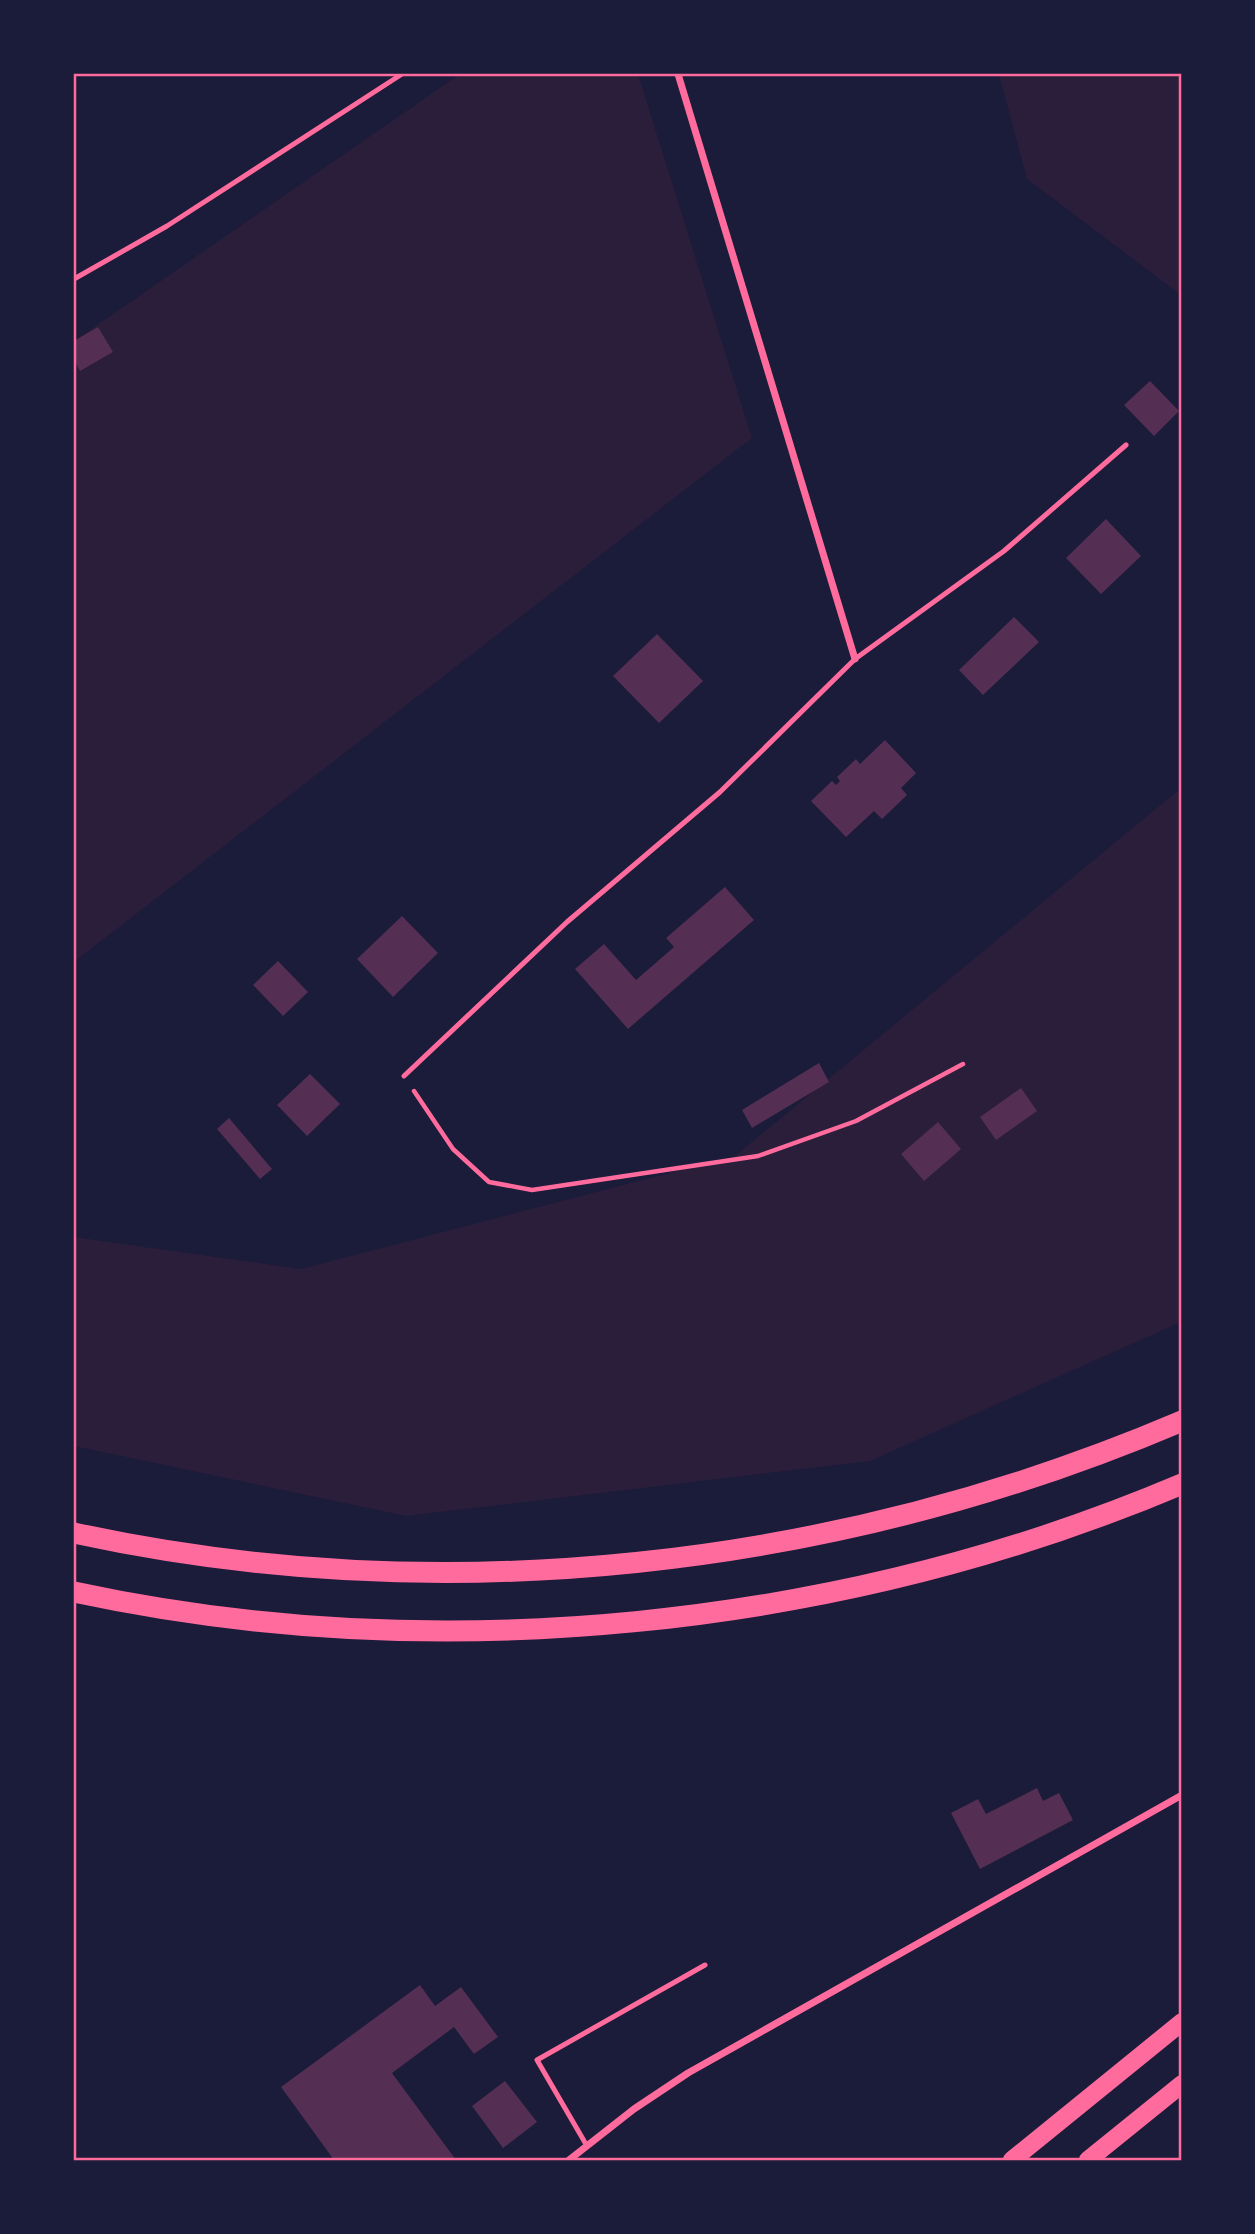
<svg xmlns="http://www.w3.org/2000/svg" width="1255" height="2234" font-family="Barlow,sans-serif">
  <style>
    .green { fill: #2a1e3b }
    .building { fill: #542f53 }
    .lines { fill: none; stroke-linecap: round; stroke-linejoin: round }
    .path { stroke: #ff6b9d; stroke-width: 4.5 }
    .service { stroke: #ff6b9d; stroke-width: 5 }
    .minor { stroke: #ff6b9d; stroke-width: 7 }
    .primary { stroke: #ff6b9d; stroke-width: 18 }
    .motorway { stroke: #ff6b9d; stroke-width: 21 }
    .neatline { fill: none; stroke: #ff6b9d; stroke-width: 2.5 }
  </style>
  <rect width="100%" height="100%" fill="#1b1b3a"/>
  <path class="green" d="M460,74h178l114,364 -678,524v-621z
    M999,74h182v221l-154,-116z
    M1181,788v534l-311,139 -464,55 -332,-70v-209l227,32 434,-113z"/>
  <path class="building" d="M98,327l15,25 -33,19 -6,-12v-18z
    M1150,381l29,30 -25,25 -30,-31z
    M1106,519l35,37 -40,38 -35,-36z
    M1014,617l25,25 -56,53 -24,-25z
    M657,634l46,47 -44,42 -46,-47z
    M885,740l31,33 -15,15 6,7 -25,24 -8,-8 -28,26 -35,-36 21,-20 4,4 4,-4 -3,-4 19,-18 4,5z
    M725,887l29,33 -126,109 -53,-60 29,-25 32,36 38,-33 -8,-9z
    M402,916l36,37 -45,44 -36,-38z
    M278,961l30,31 -25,24 -30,-31z
    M819,1063l10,19 -77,46 -10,-18z
    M310,1074l30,30 -33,32 -30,-31z
    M1021,1088l16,23 -41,29 -16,-23z
    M229,1118l43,51 -12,10 -43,-50z
    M938,1122l23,27 -37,32 -23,-27z
    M1037,1788l6,13 16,-8 14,27 -93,49 -29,-56 27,-14 8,15z
    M420,1985l15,21 26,-19 37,50 -24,17 -20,-27 -62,46 64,87h-122l-53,-73z
    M505,2081l32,41 -34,26 -31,-42z"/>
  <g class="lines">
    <path class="path" d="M414,1091l39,58 36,33 43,8 226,-34 98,-35 107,-57"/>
    <path class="service" d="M74,279l93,-53 235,-152
      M404,1076l163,-154 153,-130 135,-133 149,-108 122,-106
      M587,2146l-50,-86 168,-95"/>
    <path class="minor" d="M678,74l177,585
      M569,2160l65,-51 54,-36 494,-278"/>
    <path class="primary" d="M1012,2160l170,-138
      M1088,2160l94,-76"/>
    <path class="motorway" d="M74,1533c369,80 761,36 1108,-112
      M74,1592c363,78 766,37 1108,-108"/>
  </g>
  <rect width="1255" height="2234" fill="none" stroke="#1b1b3a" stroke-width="150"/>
  <rect x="75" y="75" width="1105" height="2084" class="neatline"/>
</svg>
